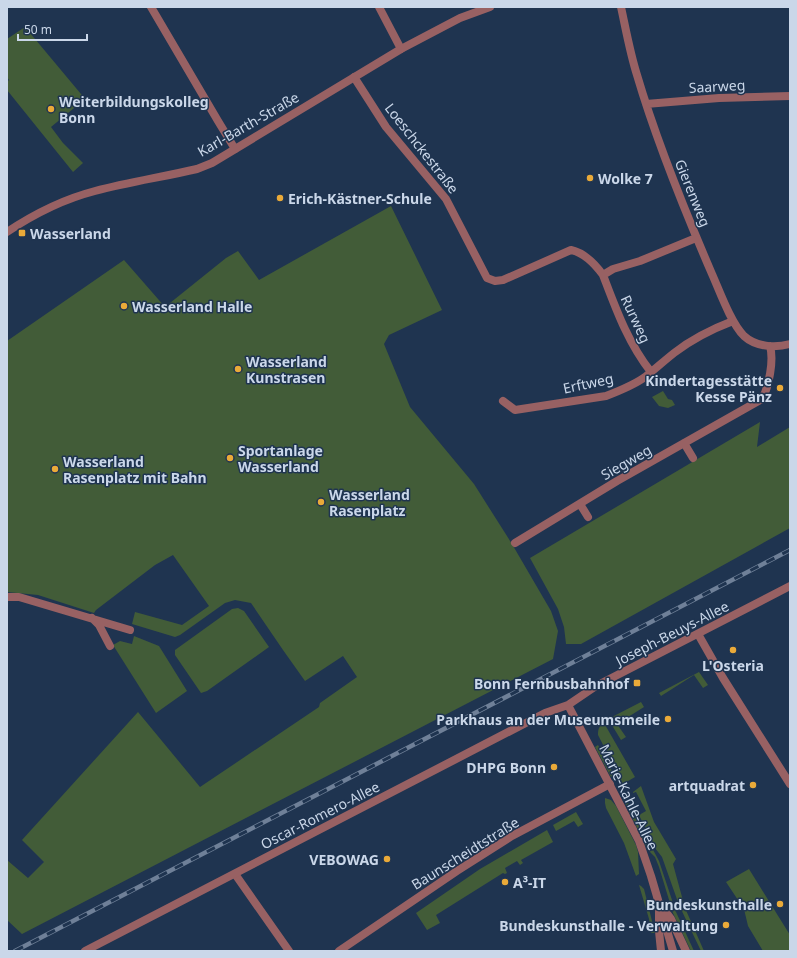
<svg xmlns="http://www.w3.org/2000/svg" width="797" height="958" font-family="'Noto Sans',sans-serif">
  <style>
    .green { fill: #425c38 }
    .lines { fill: none; stroke-linecap: round; stroke-linejoin: round }
    .minor { stroke: #986163; stroke-width: 8 }
    .tertiary { stroke: #986163; stroke-width: 8 }
    .rail-casing { stroke: #6f8098; stroke-width: 4.5 }
    .rail { stroke: #1f3450; stroke-width: 3; stroke-dasharray: 9; stroke-linecap: butt }
    .poi-dot { fill: #eaaa39; stroke: #1f3450; stroke-width: 1.5 }
    .labels { text-anchor: middle; dominant-baseline: central; stroke-width: 3; stroke-linejoin: round; paint-order: stroke }
    .street-label { font-size: 14px; fill: #cad7e9; stroke: #1f3450 }
    .poi-label { font-size: 14px; font-weight: bold; fill: #cad7e9; stroke: #1f3450; text-anchor: start }
  </style>
  <rect width="100%" height="100%" fill="#1f3450"/>
  <path class="green" d="M25,27l61,73 -7,4 -28,23 12,16 20,20 -10,9 -66,-82v-8l2,-2 -2,-3v-38z
    M391,206l51,104 -53,25 -5,9 26,63 64,77 38,60 39,67 7,20 -5,28 -531,275 -15,-14v-60l21,18 16,-16 -22,-22 116,-128 62,75 119,-80 1,-4 37,-26 -14,-21 -38,25 -22,-31 -32,-47 -16,-3 -10,3 -45,32 -5,2 -43,-13 3,-12 47,13 27,-19 -36,-51 -18,10 -59,45 -2,3 -56,-18 -31,-3v-251l117,-81 41,47 61,-49 12,-7 21,29z
    M663,391l5,8 4,1 3,5 -7,3 -9,-2 -7,-9z
    M760,422l-3,25 33,-20v101l-209,116h-15l-2,-17 -6,-18 -28,-51z
    M238,608l6,3 25,36 -62,44 -6,2 -26,-38v-5l57,-41z
    M134,636l25,10 28,45 -31,22 -43,-68 7,-4 12,3z
    M699,672l9,13 -5,3 -9,-13 -33,21 -2,-3z
    M641,702l3,5 -27,17 9,13 -5,3 -11,-18v-4z
    M604,723l31,54 -12,7 -25,-49c0,-6 1,-9 6,-12z
    M598,745l16,30 -3,2 -16,-30z
    M641,786l13,36 22,37 -3,5 12,44 19,43h-3l-22,-46 -17,-48 -7,-9 -16,-33 7,-4 -10,-19 -3,1v-1z
    M625,797l34,64 17,51 18,39h-3l-18,-38 -14,-46 -4,-10 -7,-7 -25,-51z
    M605,798l6,2 5,6 20,39 2,7 1,22 -3,2 -12,-33 -18,-35 -1,-5z
    M576,812l7,12 -5,3 -4,-6 -18,10 -3,-6z
    M547,830l6,12 -32,18 2,3 -3,2 -3,-4 -12,7 2,5 -2,1 -2,-1 -67,42 4,8 -13,7 -11,-17 64,-44z
    M749,869l41,66v16h-27l-15,-25 -4,-17 -18,-27z
    M639,885l2,1 3,3 11,44h-4l-2,-14z"/>
  <g class="lines">
    <path class="minor" d="M151,7l67,114 17,28
      M379,7l22,42
      M621,7c5,23 9,46 16,68 20,68 47,134 75,199 8,18 19,49 32,62 12,11 31,12 46,8
      M354,77l32,50 60,72 41,79 8,3 8,-1 68,-30c14,3 24,14 32,25l10,-6 27,-8 56,-23
      M646,104l73,-6 71,-2
      M603,275c13,34 25,68 48,97
      M503,401l12,9 91,-14c13,-5 28,-11 39,-19 10,-8 19,-16 29,-24 18,-14 38,-24 59,-32
      M684,443l9,15
      M580,504l8,13
      M515,543l102,-62 145,-82c7,-12 12,-39 8,-53
      M7,597h12l111,33
      M92,618l7,7 11,21
      M698,634l25,44 67,106
      M235,874l54,77
      M339,951l118,-80 55,-35 98,-52"/>
    <path class="tertiary" d="M7,232c27,-18 57,-33 88,-41 34,-9 68,-14 102,-22l15,-6 189,-114 59,-31 30,-11
      M568,705l71,136 12,35 22,75
      M662,907l9,12 15,32
      M659,912v19l2,20
      M85,951l460,-238 23,-8 28,-19 194,-100"/>
    <defs>
      <path id="rail" d="M15,951l775,-401"/>
    </defs>
    <use href="#rail" class="rail-casing"/>
    <use href="#rail" class="rail"/>
  </g>
  <g class="poi-dot">
    <circle cx="51" cy="109" r="4"/>
    <circle cx="590" cy="178" r="4"/>
    <circle cx="280" cy="198" r="4"/>
    <rect x="18" y="229" width="8" height="8" rx="2"/>
    <circle cx="124" cy="306" r="4"/>
    <circle cx="238" cy="369" r="4"/>
    <circle cx="780" cy="388" r="4"/>
    <circle cx="230" cy="458" r="4"/>
    <circle cx="55" cy="469" r="4"/>
    <circle cx="321" cy="502" r="4"/>
    <circle cx="733" cy="650" r="4"/>
    <rect x="633" y="679" width="8" height="8" rx="2"/>
    <circle cx="668" cy="719" r="4"/>
    <circle cx="554" cy="767" r="4"/>
    <circle cx="753" cy="785" r="4"/>
    <circle cx="387" cy="859" r="4"/>
    <circle cx="505" cy="882" r="4"/>
    <circle cx="780" cy="904" r="4"/>
    <circle cx="726" cy="925" r="4"/>
  </g>
  <g class="labels">
    <g class="street-label">
      <text transform="translate(717 86) rotate(-3)">Saarweg</text>
      <text transform="translate(248 124) rotate(-30)">Karl-Barth-Straße</text>
      <text transform="translate(422 148) rotate(52)">Loeschckestraße</text>
      <text transform="translate(693 193) rotate(68)">Gierenweg</text>
      <text transform="translate(636 319) rotate(65)">Rurweg</text>
      <text transform="translate(588 383) rotate(-12)">Erftweg</text>
      <text transform="translate(626 462) rotate(-30)">Siegweg</text>
      <text transform="translate(672 633) rotate(-27)">Joseph-Beuys-Allee</text>
      <text transform="translate(629 797) rotate(64)">Marie-Kahle-Allee</text>
      <text transform="translate(320 815) rotate(-27)">Oscar-Romero-Allee</text>
      <text transform="translate(465 853) rotate(-32)">Baunscheidtstraße</text>
    </g>
    <g class="poi-label">
      <text x="59" y="101">Weiterbildungskolleg<tspan x="59" dy="16">Bonn</tspan></text>
      <text x="598" y="178">Wolke 7</text>
      <text x="288" y="198">Erich-Kästner-Schule</text>
      <text x="30" y="233">Wasserland</text>
      <text x="132" y="306">Wasserland Halle</text>
      <text x="246" y="361">Wasserland<tspan x="246" dy="16">Kunstrasen</tspan></text>
      <text x="772" y="380" text-anchor="end">Kindertagesstätte<tspan x="772" dy="16">Kesse Pänz</tspan></text>
      <text x="238" y="450">Sportanlage<tspan x="238" dy="16">Wasserland</tspan></text>
      <text x="63" y="461">Wasserland<tspan x="63" dy="16">Rasenplatz mit Bahn</tspan></text>
      <text x="329" y="494">Wasserland<tspan x="329" dy="16">Rasenplatz</tspan></text>
      <text x="733" y="665" text-anchor="middle">L'Osteria</text>
      <text x="629" y="683" text-anchor="end">Bonn Fernbusbahnhof</text>
      <text x="660" y="719" text-anchor="end">Parkhaus an der Museumsmeile</text>
      <text x="546" y="767" text-anchor="end">DHPG Bonn</text>
      <text x="745" y="785" text-anchor="end">artquadrat</text>
      <text x="379" y="859" text-anchor="end">VEBOWAG</text>
      <text x="513" y="882">A³-IT</text>
      <text x="772" y="904" text-anchor="end">Bundeskunsthalle</text>
      <text x="718" y="925" text-anchor="end">Bundeskunsthalle - Verwaltung</text>
    </g>
  </g>
  <rect width="797" height="958" fill="none" stroke="#cad7e9" stroke-width="16"/>
  <path d="M18 34v6h69v-6" fill="none" stroke="#cad7e9" stroke-width="2"/>
  <text x="24" y="34" font-size="12" fill="#cad7e9" stroke="#1f3450" stroke-width="3" paint-order="stroke">50 m</text>
</svg>
